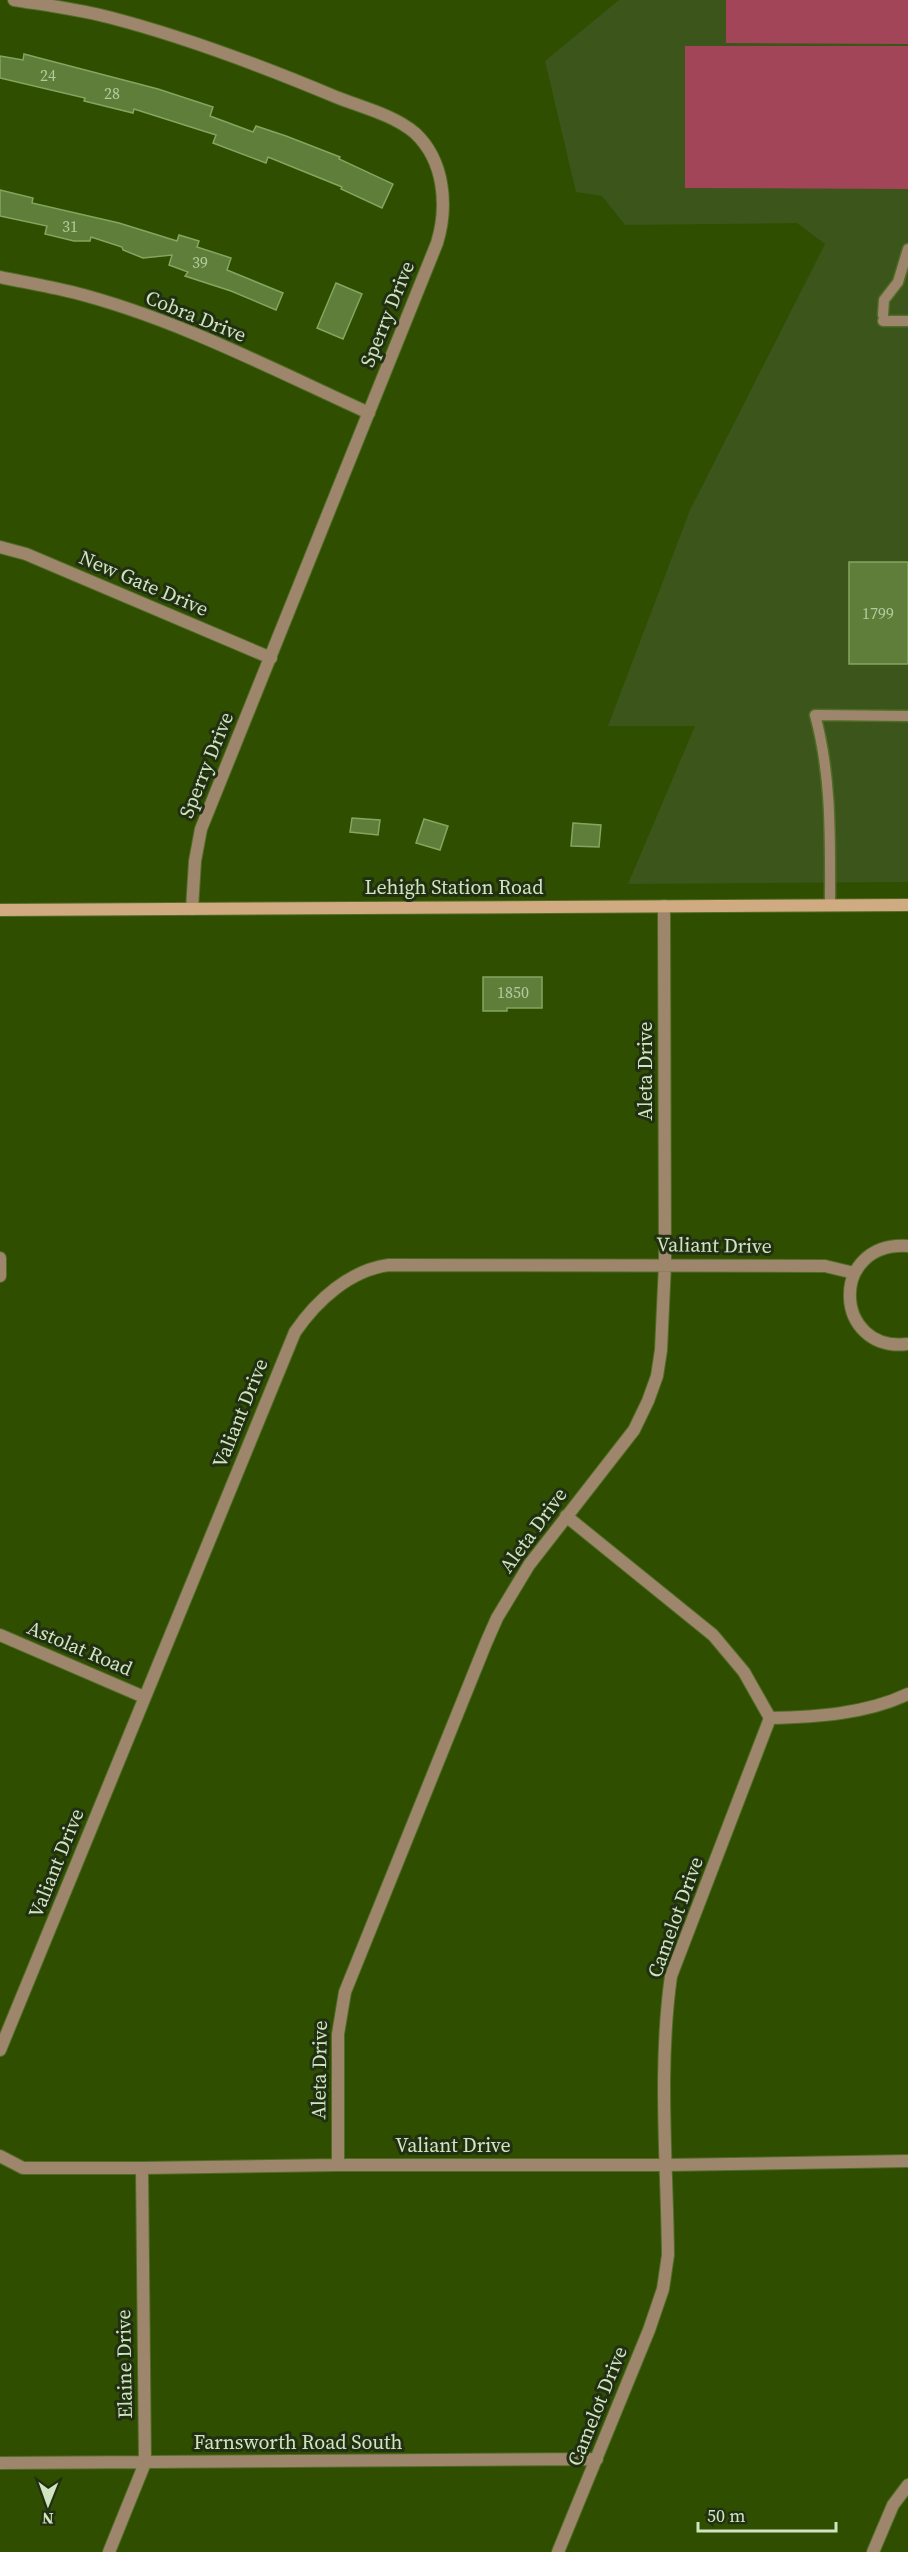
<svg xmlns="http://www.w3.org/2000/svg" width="908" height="2552" font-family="'Source Serif 4',serif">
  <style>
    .built { fill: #3b551a }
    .green { fill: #a24558 }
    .building { fill: #5e7e39; stroke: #84a660; stroke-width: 1.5 }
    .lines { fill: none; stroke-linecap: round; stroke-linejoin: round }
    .service-casing { stroke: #506c26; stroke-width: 13 }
    .minor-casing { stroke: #506c26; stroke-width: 14 }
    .secondary-casing { stroke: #506c26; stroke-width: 14 }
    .service { stroke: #9e866c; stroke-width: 10 }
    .minor { stroke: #9e866c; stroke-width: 12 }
    .secondary { stroke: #d0ab81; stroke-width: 12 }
    .labels { text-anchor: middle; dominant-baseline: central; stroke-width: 6; stroke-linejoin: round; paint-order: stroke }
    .number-label { font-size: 16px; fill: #b4ca9e }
    .street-label { font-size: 20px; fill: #d1e4c0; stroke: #212f12 }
  </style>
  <rect width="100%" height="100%" fill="#304e00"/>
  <path class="built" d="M619,0h289v882l-280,2 67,-158h-87l82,-216 135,-266 -28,-21 -172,2 -23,-29 -26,-4 -31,-131z"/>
  <path class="green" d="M726,0h182v44l-182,-1z
    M685,46h223v143l-223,-1z"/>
  <path class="building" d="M24,54l134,35 55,18 -3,9 43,16 3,-6 30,10 54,21 -1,2 54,25 -11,24 -41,-19 1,-2 -74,-30 -2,6 -53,-20 3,-8 -82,-26 -1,4 -49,-12 1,-3 -85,-20v-22l23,4z
    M0,190l33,8 -1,5 87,20 58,18 2,-6 20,6 -2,6 34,11 -4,12 56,23 -7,17 -45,-19 -46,-15 3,-4 -19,-7 3,-10 -29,3 -20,-8 -1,-3 -31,-10 -1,4h-16l-29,-7 2,-8 -47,-10z
    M336,283l26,11 -19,45 -26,-11z
    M849,562h59v102h-59z
    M352,818l28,2 -2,15 -28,-3z
    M424,819l24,7 -8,24 -24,-7z
    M573,823l28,2 -2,22 -28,-1z
    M483,977h59v31h-35v3h-24z"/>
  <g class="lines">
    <defs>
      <path id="service" d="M883,315l1,-15 14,-18 10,-33
        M883,321h25
        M830,905c0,-64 2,-128 -15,-190l93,1"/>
      <path id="minor" d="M14,0c31,5 63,9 94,17 78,20 154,49 228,80 25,10 58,18 79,36 30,28 33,74 22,110l-236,586 -6,32 -3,48
        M0,277c24,5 48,9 72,15 103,26 200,77 297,121
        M0,547l26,7 245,104
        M908,1246c-80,-5 -75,107 0,98
        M0,1258v18
        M566,1516l147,119 31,37 26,46
        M0,1635l144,62
        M770,1718c46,-1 96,-4 138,-24
        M0,2050l295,-718c22,-32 55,-62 94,-67l436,1 29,7
        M0,2156l23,12h119l196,-3h329l241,-4
        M338,2165v-131l7,-42 141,-349 11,-25 32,-53 105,-135 14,-29 9,-25 4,-26 4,-86 -1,-358
        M0,2463l597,-4
        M109,2552l36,-89 -3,-295
        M558,2552l91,-222 14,-41 5,-34c-1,-92 -10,-187 3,-279l99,-258
        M873,2552l20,-47 15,-20"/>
      <path id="secondary" d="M0,910l908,-5"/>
    </defs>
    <use href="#service" class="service-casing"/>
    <use href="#minor" class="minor-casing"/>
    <use href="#secondary" class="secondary-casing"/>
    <use href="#service" class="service"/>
    <use href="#minor" class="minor"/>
    <use href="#secondary" class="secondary"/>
  </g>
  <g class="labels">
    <g class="number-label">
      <text x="48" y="75">24</text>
      <text x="112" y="93">28</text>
      <text x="70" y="226">31</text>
      <text x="200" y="262">39</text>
      <text x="878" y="613">1799</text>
      <text x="513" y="992">1850</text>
    </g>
    <g class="street-label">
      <text transform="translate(387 314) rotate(-68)">Sperry Drive</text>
      <text transform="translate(196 316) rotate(22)">Cobra Drive</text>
      <text transform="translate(144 583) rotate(23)">New Gate Drive</text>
      <text transform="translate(206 765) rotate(-68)">Sperry Drive</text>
      <text x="454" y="887">Lehigh Station Road</text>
      <text transform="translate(645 1071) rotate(-90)">Aleta Drive</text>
      <text transform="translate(714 1245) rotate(1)">Valiant Drive</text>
      <text transform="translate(240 1413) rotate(-68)">Valiant Drive</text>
      <text transform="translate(533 1530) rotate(-54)">Aleta Drive</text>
      <text transform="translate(80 1648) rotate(23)">Astolat Road</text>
      <text transform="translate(56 1863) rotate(-68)">Valiant Drive</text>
      <text transform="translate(675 1917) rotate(-70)">Camelot Drive</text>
      <text transform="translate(319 2070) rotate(-89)">Aleta Drive</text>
      <text x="453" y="2145">Valiant Drive</text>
      <text transform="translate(124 2364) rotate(-91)">Elaine Drive</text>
      <text transform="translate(597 2406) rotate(-68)">Camelot Drive</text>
      <text x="298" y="2442">Farnsworth Road South</text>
    </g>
  </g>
  <g transform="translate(48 2504) rotate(181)" stroke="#212f12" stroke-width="4.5" paint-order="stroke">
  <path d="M0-4.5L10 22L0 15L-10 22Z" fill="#d1e4c0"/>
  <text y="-9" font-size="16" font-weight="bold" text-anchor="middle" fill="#d1e4c0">N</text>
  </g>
  <path d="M698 2522v9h138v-9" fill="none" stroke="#d1e4c0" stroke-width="3"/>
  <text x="707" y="2522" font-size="18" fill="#d1e4c0" stroke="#212f12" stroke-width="4.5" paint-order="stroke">50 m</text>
</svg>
